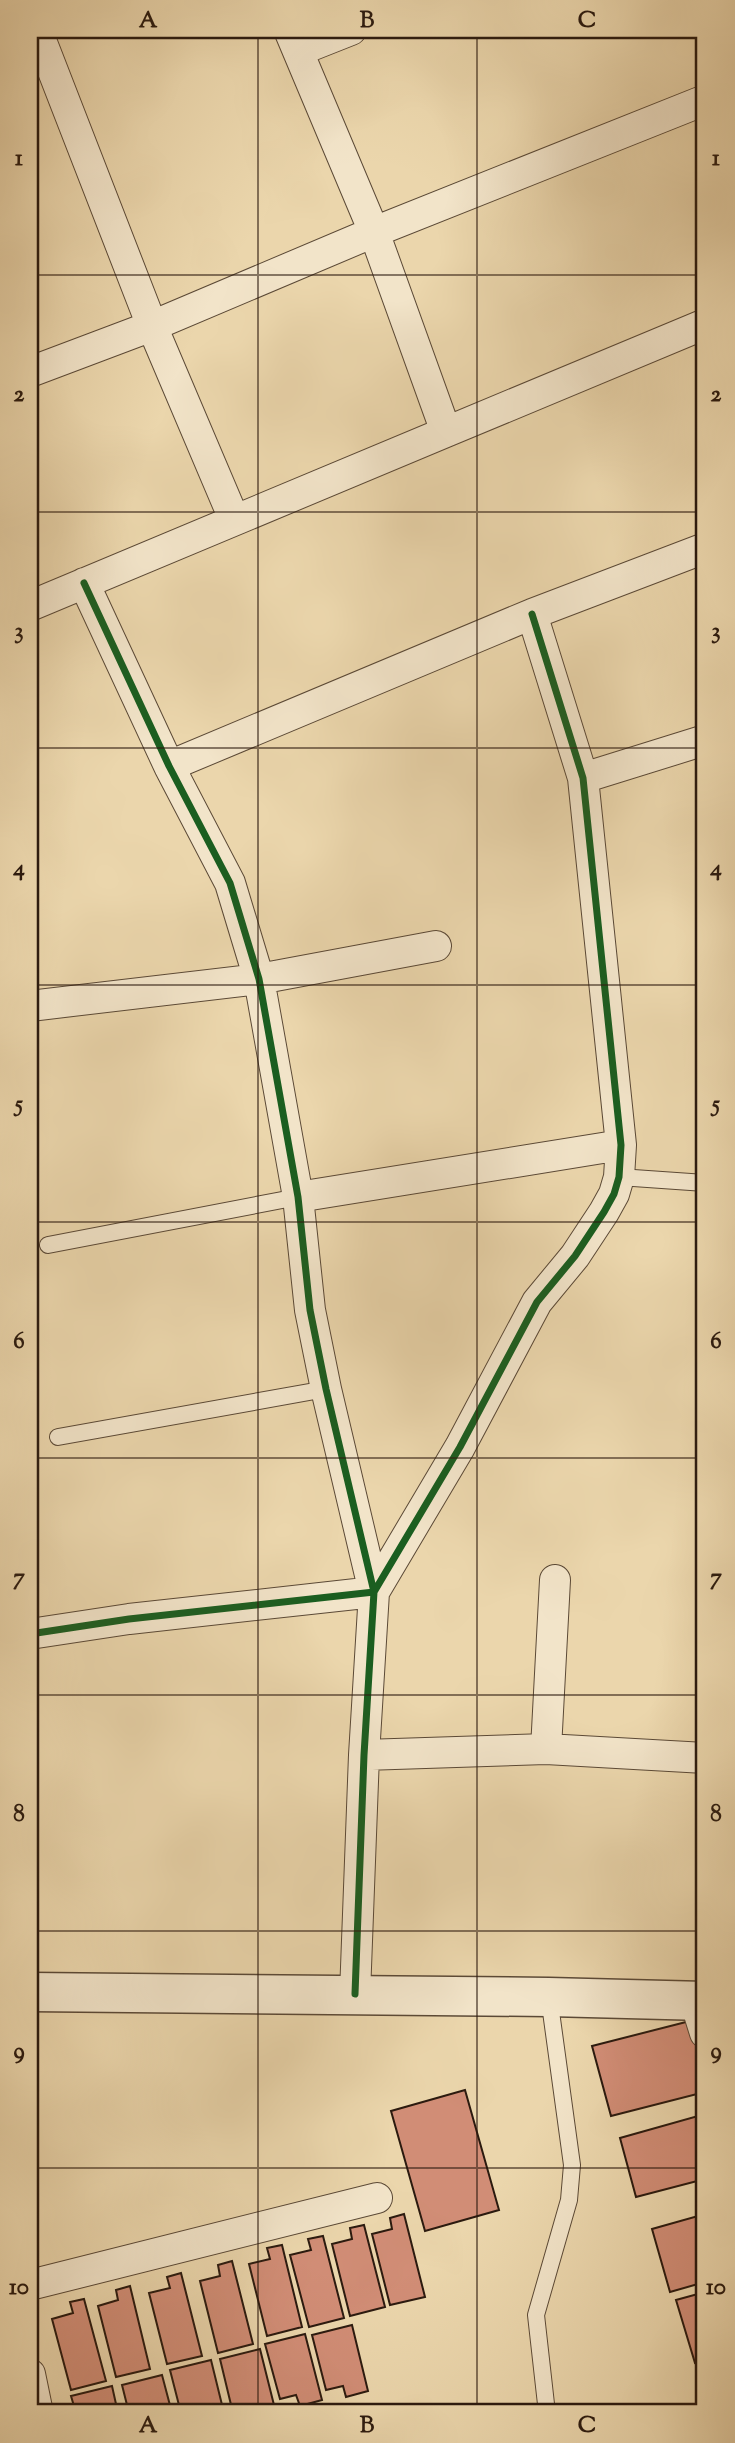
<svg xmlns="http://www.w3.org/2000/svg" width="735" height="2443" font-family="'Sorts Mill Goudy',serif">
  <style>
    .building { fill: #d18d76; stroke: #2b1a0f; stroke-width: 2 }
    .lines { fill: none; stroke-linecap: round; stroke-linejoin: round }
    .service-casing { stroke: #5b4936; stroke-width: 18 }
    .minor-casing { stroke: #5b4936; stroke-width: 32 }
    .tertiary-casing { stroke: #5b4936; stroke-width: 41 }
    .service { stroke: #f2e4c9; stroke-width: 16 }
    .minor { stroke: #f2e4c9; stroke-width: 30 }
    .tertiary { stroke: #f2e4c9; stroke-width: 38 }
    .cycleway-casing { stroke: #f2e4c9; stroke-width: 11 }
    .cycleway { stroke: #1b5e20; stroke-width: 7 }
    .grid { fill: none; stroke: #2b1a0f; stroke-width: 2; stroke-opacity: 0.55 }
    .neatline { fill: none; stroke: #2b1a0f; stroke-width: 2.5 }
    .grid-label { font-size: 23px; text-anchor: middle; font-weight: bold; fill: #2b1a0f }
  </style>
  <rect width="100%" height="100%" fill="#ebd6ac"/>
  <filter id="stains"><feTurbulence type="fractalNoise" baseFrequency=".00286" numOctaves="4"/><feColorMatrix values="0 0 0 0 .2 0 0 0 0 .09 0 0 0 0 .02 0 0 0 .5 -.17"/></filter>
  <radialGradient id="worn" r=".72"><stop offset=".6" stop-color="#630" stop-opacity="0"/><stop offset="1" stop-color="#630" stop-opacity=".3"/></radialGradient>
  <path class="building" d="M690,2021l15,58v13l-94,24 -19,-70z
    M465,2090l34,120 -74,21 -34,-120z
    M705,2114v65l-69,18 -16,-59z
    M404,2214l21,83 -35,8 -18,-71 20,-5 -2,-11z
    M705,2214v68l-35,10 -18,-63z
    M364,2225l21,82 -35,9 -18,-72 20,-5 -2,-11z
    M323,2236l21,82 -35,9 -19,-72 21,-5 -3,-11z
    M282,2245l20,82 -35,9 -18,-72 21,-5 -3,-11z
    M232,2261l21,83 -35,9 -18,-72 20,-5 -2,-11z
    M181,2273l21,83 -35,8 -18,-71 21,-5 -3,-11z
    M130,2286l20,83 -34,8 -18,-71 20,-6 -2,-10z
    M705,2292v68l-10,3 -19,-63z
    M84,2299l22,82 -35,9 -19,-71 21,-6 -3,-11z
    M352,2325l16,66 -22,6 -3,-11 -17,4 -14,-55z
    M305,2334l17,66 -22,6 -4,-11 -16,4 -15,-55z
    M260,2349l16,64h-24l-1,-3 -18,3 -13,-54z
    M211,2360l13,53h-43l-11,-43z
    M162,2375l10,38h-43l-7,-28z
    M112,2386l6,27h-42l-5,-17z"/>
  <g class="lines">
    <defs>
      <path id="service" d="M619,1177l86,6
        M48,1245l250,-48
        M58,1437l268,-48
        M547,2413l-11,-98 33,-115 3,-35 -23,-168"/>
      <path id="minor" d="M37,30l115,296 82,193
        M298,51l53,-21
        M30,372l122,-46 222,-94 331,-132
        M446,432l259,-108
        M84,583l85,183 61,117 29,96 39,218 12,113 16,79 48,203 -10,163 -9,239
        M30,606l416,-174 -72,-200 -85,-202
        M169,766l363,-152 173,-66
        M583,778l122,-38
        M30,1006l229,-27 177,-33
        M298,1197l323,-52
        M30,1634l99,-15 245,-27 86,-145 77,-145 38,-46 29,-44 10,-18 5,-17 2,-32 -38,-367 -51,-164
        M546,1749l9,-169
        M364,1755l182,-6 159,9
        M695,2001l10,32
        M30,2285l347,-87
        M30,2374l8,39"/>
      <path id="tertiary" d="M30,1992l519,5 156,4"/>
    </defs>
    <use href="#service" class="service-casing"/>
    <use href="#minor" class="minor-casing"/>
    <use href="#tertiary" class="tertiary-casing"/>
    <use href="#service" class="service"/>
    <use href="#minor" class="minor"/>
    <use href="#tertiary" class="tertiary"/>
    <defs>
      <path id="cycleway" d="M84,583l85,183 61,117 29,96 39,218 12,113 16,79 48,203 -10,163 -9,239
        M30,1634l99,-15 245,-27 86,-145 77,-145 38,-46 29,-44 10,-18 5,-17 2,-32 -38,-367 -51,-164"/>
    </defs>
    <use href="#cycleway" class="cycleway-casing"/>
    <use href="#cycleway" class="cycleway"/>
  </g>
  <path class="grid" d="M258,30v2383M477,30v2383M30,275h675M30,512h675M30,748h675M30,985h675M30,1222h675M30,1458h675M30,1695h675M30,1931h675M30,2168h675"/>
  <rect width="735" height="2443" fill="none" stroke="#ebd6ac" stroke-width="77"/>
  <rect x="38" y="38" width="658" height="2366" class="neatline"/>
  <g class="grid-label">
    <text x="148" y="27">A</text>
    <text x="367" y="27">B</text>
    <text x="587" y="27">C</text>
    <text x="19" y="165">1</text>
    <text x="716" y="165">1</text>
    <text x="19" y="401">2</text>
    <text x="716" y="401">2</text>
    <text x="19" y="638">3</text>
    <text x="716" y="638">3</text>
    <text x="19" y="875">4</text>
    <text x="716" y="875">4</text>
    <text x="19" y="1111">5</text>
    <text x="716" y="1111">5</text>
    <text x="19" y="1348">6</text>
    <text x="716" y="1348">6</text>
    <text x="19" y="1584">7</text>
    <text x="716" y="1584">7</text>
    <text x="19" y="1821">8</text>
    <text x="716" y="1821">8</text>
    <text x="19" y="2058">9</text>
    <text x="716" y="2058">9</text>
    <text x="19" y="2294">10</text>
    <text x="716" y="2294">10</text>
    <text x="148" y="2432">A</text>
    <text x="367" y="2432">B</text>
    <text x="587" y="2432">C</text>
  </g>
  <rect width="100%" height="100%" filter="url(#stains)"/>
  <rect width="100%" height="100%" fill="url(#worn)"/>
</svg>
